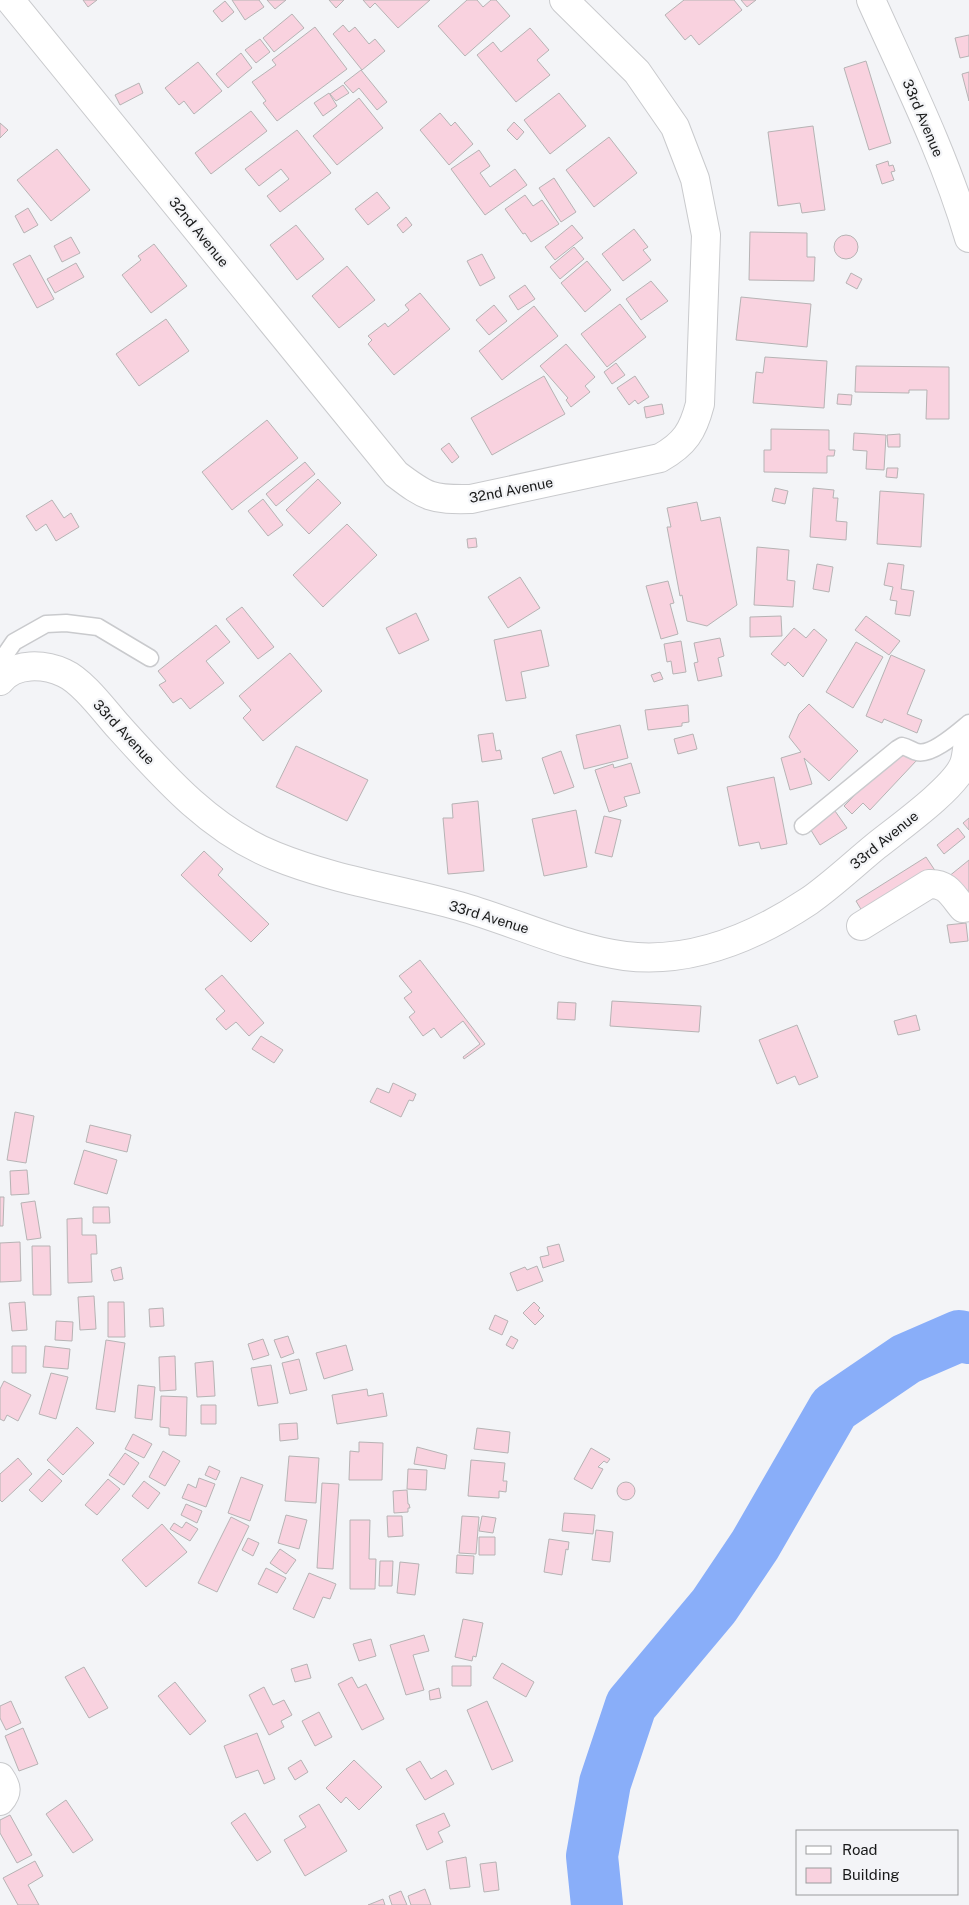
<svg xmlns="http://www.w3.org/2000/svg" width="969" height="1905" font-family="'Public Sans',sans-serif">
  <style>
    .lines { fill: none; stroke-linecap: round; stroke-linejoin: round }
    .river { stroke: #89aef9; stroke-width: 52 }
    .building { fill: #f9d2df; stroke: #b6b3b4 }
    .lane-casing { stroke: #c9cacd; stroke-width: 19 }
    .street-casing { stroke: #c9cacd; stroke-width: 30 }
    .lane { stroke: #fff; stroke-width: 16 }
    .street { stroke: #fff; stroke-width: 28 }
    .labels { text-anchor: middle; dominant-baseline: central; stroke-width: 4.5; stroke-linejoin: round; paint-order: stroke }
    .street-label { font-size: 14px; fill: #181919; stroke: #f3f4f7 }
  </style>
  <rect width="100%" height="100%" fill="#f3f4f7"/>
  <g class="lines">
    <path class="river" d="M597,1905l-5,-49 13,-73 26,-78 83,-99 41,-61 79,-137 72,-49 53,-23 10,2"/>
  </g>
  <path class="building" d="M83,0h14l-9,7z
    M232,0h27l5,7 -19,13z
    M267,0h19l-11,9z
    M329,0h15l-8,8z
    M363,0h67l-32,28 -23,-25 -5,5z
    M467,0h10l6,7 8,-7h5l14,16 -45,40 -27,-30z
    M684,0h50l8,10 -43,35 -8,-10 -6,5 -20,-25z
    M741,0h15l-9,7z
    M225,1l9,11 -12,10 -9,-11z
    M292,14l12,14 -30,24 -11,-14z
    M343,25l6,7 6,-5 14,17 6,-5 10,12 -23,19 -29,-36z
    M315,27l32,42 -70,52 -14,-18 3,-2 -14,-19 24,-17 -4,-5z
    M530,28l19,22 -12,10 13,15 -34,27 -39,-47 16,-13 8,10z
    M969,35v21l-9,2 -5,-20z
    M260,39l10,13 -14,11 -11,-13z
    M241,53l11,15 -24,20 -12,-14z
    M866,61l25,82 -22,7 -25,-82z
    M198,62l24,29 -28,23 -10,-13 -5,4 -14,-17z
    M361,70l26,32 -10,8 -18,-22 -6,5 -9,-10z
    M969,72v29l-7,-27z
    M139,83l4,10 -23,12 -5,-10z
    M343,85l6,8 -13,8 -6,-7z
    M329,93l8,13 -14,10 -9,-13z
    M559,93l27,33 -36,28 -26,-34z
    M359,98l24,30 -46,37 -24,-29z
    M251,111l16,20 -56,43 -16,-21z
    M440,113l11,13 4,-4 18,22 -24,21 -29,-35z
    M514,122l10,10 -7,8 -10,-10z
    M0,123l8,7 -8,8z
    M813,126l12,84 -23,3 -2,-10 -22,3 -10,-74z
    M297,130l34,43 -51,39 -13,-16 22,-17 -8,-10 -22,17 -14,-17z
    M609,137l28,36 -43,34 -28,-37z
    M57,149l33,41 -39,31 -34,-41z
    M479,150l11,16 -10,7 10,14 25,-18 12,16 -42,30 -34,-46z
    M888,161l1,5 4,-1 2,6 -4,1 3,8 -12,4 -6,-19z
    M554,178l22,34 -15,10 -22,-34z
    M377,192l13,16 -22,17 -13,-16z
    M525,195l8,11 9,-6 17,24 -28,18 -6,-9 -2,1 -18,-25z
    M28,208l10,17 -14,8 -9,-17z
    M406,217l6,8 -9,8 -6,-8z
    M296,225l28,34 -27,21 -27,-35z
    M572,225l11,13 -28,22 -10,-13z
    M634,229l14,18 -5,3 8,10 -28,21 -21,-27z
    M750,232l57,1v24h8l-1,24 -65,-1z
    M834 247a12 12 0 1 1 24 0a12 12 0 1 1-24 0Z
    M71,237l9,16 -18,9 -8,-16z
    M154,244l33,42 -36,27 -29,-38 19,-15 -3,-4z
    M574,247l10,12 -24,20 -10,-12z
    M482,254l13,24 -15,8 -13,-25z
    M30,255l24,44 -17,9 -24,-44z
    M587,261l24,29 -26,22 -24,-29z
    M76,263l8,14 -29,16 -8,-14z
    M347,266l28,34 -36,28 -27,-32z
    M851,273l11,6 -5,10 -11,-6z
    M651,281l17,20 -27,19 -15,-21z
    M525,285l10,14 -17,11 -9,-14z
    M420,293l30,36 -56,46 -26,-31 4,-4 -4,-4 17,-13 3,4 21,-17 -4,-5z
    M741,297l70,7 -4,43 -71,-7z
    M620,304l26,33 -39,30 -26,-33z
    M494,305l13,16 -18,14 -13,-15z
    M534,306l24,30 -56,44 -23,-29z
    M166,319l23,32 -50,35 -23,-32z
    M566,344l29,33 -10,9 5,6 -19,15 -5,-7 2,-2 -28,-32z
    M765,357l62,4 -3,47 -71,-5 3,-31 7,1z
    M616,363l9,12 -13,9 -8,-12z
    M856,366l93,1v52h-23l1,-29h-18v3l-54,-1z
    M544,376l21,38 -73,41 -21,-37z
    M635,376l14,21 -11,7 -3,-4 -6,5 -12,-17z
    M838,394l14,1 -1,10 -14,-1z
    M662,404l2,10 -18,4 -2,-11z
    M267,420l31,38 -66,52 -30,-38z
    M771,429l58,1v20h6l-1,6h-7v17l-63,-1v-22h7z
    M854,433l32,2 -2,35 -18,-1 1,-18 -14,-1z
    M900,434v13h-12l-1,-12z
    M449,443l10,14 -7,6 -11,-14z
    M305,462l10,12 -39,32 -10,-12z
    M887,468h11l-1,10 -11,-1z
    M318,479l23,24 -32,31 -23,-24z
    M775,488l13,3 -3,13 -13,-3z
    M813,488l21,2 -1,8h5l-2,23 11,1 -1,18 -36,-3z
    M880,491l44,3 -3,53 -44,-3z
    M263,499l20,26 -15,11 -20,-25z
    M52,500l12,18 7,-5 8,14 -23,14 -10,-17 -10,7 -10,-15z
    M697,502l4,19 19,-4 17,88 -30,21 -20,-5 -5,-26 -2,1 -13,-69h4l-4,-19z
    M347,524l30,31 -54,52 -30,-32z
    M476,538l1,9 -9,1 -1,-9z
    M757,547l32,3 -2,30 8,1 -2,26 -39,-2z
    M888,563l16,2 -3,24 13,2 -4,25 -15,-2 2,-13 -7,-1 3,-13 -9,-2z
    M817,564l16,3 -4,25 -16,-3z
    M520,577l20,31 -32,20 -20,-31z
    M668,581l6,22 -4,1 8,30 -17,5 -15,-53z
    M242,607l32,40 -16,12 -32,-40z
    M416,613l13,27 -30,14 -13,-26z
    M781,616l1,20 -32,1v-20z
    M866,616l34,25 -11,14 -34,-25z
    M216,625l14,17 -24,19 18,22 -34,26 -9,-11 -8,5 -14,-18 7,-4 -8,-10z
    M794,628l12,10 8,-9 13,11 -24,37 -15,-15 -3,4 -14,-12z
    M541,630l8,36 -28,6 5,26 -20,3 -12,-61z
    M720,638l4,18 -6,2 4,18 -24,5 -4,-18 4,-1 -4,-19z
    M681,641l5,31 -13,2 -2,-13 -4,1 -3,-18z
    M856,642l27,15 -30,51 -27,-16z
    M290,653l32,38 -59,50 -20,-23 8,-8 -12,-14z
    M891,655l34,15 -18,44 15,6 -5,13 -33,-14 -2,4 -16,-7z
    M660,672l3,7 -9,3 -3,-7z
    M809,704l49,47 -29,30 -25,-23 8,26 -22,6 -9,-32 20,-6 -12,-15 10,-23z
    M688,705l1,17 -7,1v3l-34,4 -3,-20z
    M620,725l8,33 -44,11 -8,-34z
    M493,733l3,18 4,-1 2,9 -20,3 -4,-27z
    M693,734l4,15 -19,5 -4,-15z
    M296,746l72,34 -21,41 -71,-34z
    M903,747l14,13 -47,50 -7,-7 -11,11 -8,-8z
    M561,751l13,36 -20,7 -12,-36z
    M631,763l9,30 -16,4 3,9 -18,6 -14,-42 18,-6 1,4z
    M774,777l13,67 -26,5 -2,-7 -20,4 -12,-59z
    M478,801l6,70 -36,3 -5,-56h10l-1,-14z
    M576,810l11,57 -43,9 -12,-57z
    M835,811l12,17 -27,17 -11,-18z
    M604,816l17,4 -9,37 -17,-4z
    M969,818v12l-6,-7z
    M958,828l7,9 -21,17 -7,-9z
    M204,851l19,18 -5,6 51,49 -18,18 -70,-67z
    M926,857l10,15 -71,44 -9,-15z
    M969,860v43l-21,-26z
    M966,923l2,18 -18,2 -3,-18z
    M420,960l65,84 -21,15 -1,-2 17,-13 -17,-23 -22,17 -7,-10 -11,8 -14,-19 6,-5 -11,-14 8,-6 -13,-16z
    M222,975l42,48 -15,13 -13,-14 -10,8 -10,-11 9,-8 -20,-22z
    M612,1001l89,5 -2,26 -89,-6z
    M558,1002l18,1 -1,17 -18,-1z
    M916,1015l4,15 -22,5 -4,-14z
    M797,1025l21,52 -19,8 -4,-9 -18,8 -18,-44z
    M261,1036l22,14 -9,13 -22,-14z
    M393,1083l23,11 -3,7 -4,-1 -8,17 -31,-15 7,-14 12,5z
    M15,1112l19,4 -8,47 -19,-3z
    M90,1125l41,10 -4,17 -41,-10z
    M84,1150l33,10 -10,34 -33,-10z
    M27,1170l2,24 -18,1 -1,-24z
    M0,1197h4l-1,29h-3z
    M35,1201l6,37 -14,2 -6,-37z
    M93,1207h16l1,16h-17z
    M82,1218v17h14l1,19h-6l1,28 -24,1 -1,-64z
    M20,1242l1,39 -21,1v-39z
    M559,1244l5,17 -21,7 -3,-11 9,-2 -2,-8z
    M32,1246h18l1,49h-18z
    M537,1266l6,15 -26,10 -7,-18 15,-6 2,3z
    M121,1267l2,12 -9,2 -3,-11z
    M94,1296l2,33 -16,1 -2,-33z
    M25,1302l2,28 -15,1 -3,-28z
    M108,1302h16l1,35h-17z
    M534,1302l6,6 -2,2 6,6 -9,9 -12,-12z
    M163,1308l1,18 -14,1 -1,-18z
    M495,1315l13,6 -6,14 -13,-6z
    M56,1321l17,1 -1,19 -17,-1z
    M288,1336l6,17 -13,5 -7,-18z
    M511,1336l7,4 -5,9 -7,-4z
    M263,1339l6,16 -16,5 -5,-16z
    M106,1340l19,3 -10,69 -19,-3z
    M346,1345l7,25 -29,9 -8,-26z
    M12,1346h14v27h-14z
    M45,1346l25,3 -2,20 -25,-2z
    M175,1356l1,34 -16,1 -1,-34z
    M299,1359l8,31 -17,4 -8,-31z
    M213,1361l2,35 -18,1 -2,-34z
    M271,1365l7,38 -20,3 -7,-38z
    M51,1373l17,4 -12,42 -17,-5z
    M4,1381l27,14 -13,26 -11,-6 -3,6 -4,-2v-30z
    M138,1385l17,2 -3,33 -17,-2z
    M367,1389l1,7 15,-3 4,23 -50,8 -5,-29z
    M161,1396l26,1 -1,39 -17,-1v-7l-9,-1z
    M201,1405h15v19h-15z
    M297,1423l1,16 -18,2 -1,-17z
    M77,1427l17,16 -31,32 -16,-15z
    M477,1428l33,4 -2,21 -34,-4z
    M133,1434l19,10 -8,14 -19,-9z
    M359,1442l24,1 -1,37h-33l1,-29 9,1z
    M417,1447l30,8 -2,14 -31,-5z
    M591,1448l19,11 -3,4 -3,-2 -6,6 5,2 -11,20 -18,-10z
    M163,1451l17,10 -15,25 -16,-9z
    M125,1453l14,10 -15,22 -15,-10z
    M289,1456l30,2 -3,45 -31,-2z
    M18,1458l14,16 -30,28 -2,-2v-26z
    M471,1460l34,3 -2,18h4l-1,11 -7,-1v7l-31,-2z
    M209,1466l11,5 -4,9 -11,-5z
    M49,1469l13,12 -20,21 -13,-12z
    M408,1469l19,1 -1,20 -19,-1z
    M241,1477l22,8 -13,36 -22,-8z
    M199,1478l16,6 -9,23 -24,-9 6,-14 8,4z
    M108,1479l12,10 -23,26 -12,-10z
    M144,1481l16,12 -12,16 -16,-13z
    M617 1491a9 9 0 1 1 18 0a9 9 0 1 1-18 0Z
    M322,1483l17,1 -6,85 -16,-1z
    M407,1490l1,14h1l1,4h-2v4l-14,1 -1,-22z
    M186,1504l16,7 -5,12 -16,-8z
    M564,1513l31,2 -2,19 -31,-3z
    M286,1515l21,5 -8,29 -21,-6z
    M387,1516h15l1,20 -15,1z
    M462,1516l17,1 -3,37 -17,-1z
    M482,1516l14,2 -3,15 -14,-2z
    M231,1517l18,9 -32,66 -19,-9z
    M350,1520h20l-1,39h7l-1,30h-25z
    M186,1522l12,7 -8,12 -20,-12 4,-6 8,5z
    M162,1524l25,28 -41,35 -24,-27z
    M596,1530l17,2 -3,30 -18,-2z
    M479,1537h16v18h-16z
    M248,1538l11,5 -6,13 -11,-6z
    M549,1539l20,3 -1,8 -2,-1 -4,26 -18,-3z
    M280,1549l16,11 -10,14 -16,-11z
    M457,1555l17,1 -1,18 -17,-1z
    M380,1561h13l-1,25h-13z
    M400,1562l19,2 -4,31 -18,-2z
    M266,1568l20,10 -9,15 -19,-9z
    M309,1573l27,11 -6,15 -7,-2 -9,21 -21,-9z
    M463,1619l20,4 -7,34 -3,-1 -1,5 -17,-4z
    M424,1635l5,16 -16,4 11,35 -18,5 -16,-50z
    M371,1639l5,17 -17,5 -6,-17z
    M502,1663l32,19 -8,15 -33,-19z
    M307,1664l4,14 -16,4 -4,-13z
    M452,1666h19v20h-19z
    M84,1667l24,41 -19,10 -24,-41z
    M352,1677l6,11 8,-4 18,35 -22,11 -24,-46z
    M175,1682l31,39 -16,14 -32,-39z
    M264,1687l9,18 11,-5 8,15 -11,6 3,6 -15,8 -20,-40z
    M439,1688l2,10 -11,2 -1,-9z
    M11,1701l10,22 -15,7 -6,-12v-12z
    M487,1701l26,60 -21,9 -25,-60z
    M319,1712l13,25 -17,9 -13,-25z
    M23,1728l15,36 -19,7 -14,-35z
    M257,1733l18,46 -11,5 -6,-14 -22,8 -12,-32z
    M301,1760l7,12 -13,8 -7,-12z
    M354,1760l28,27 -23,23 -13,-13 -5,6 -15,-15z
    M420,1761l11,18 15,-9 8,14 -29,16 -19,-31z
    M66,1800l27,40 -20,13 -27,-39z
    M319,1804l28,47 -42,25 -21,-36 22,-13 -7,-11z
    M245,1813l26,39 -14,9 -26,-38z
    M444,1813l6,13 -12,6 5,10 -16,8 -11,-25z
    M10,1815l22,40 -15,8 -17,-30v-13z
    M466,1857l4,30 -20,2 -4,-28z
    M35,1861l8,15 -15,9 11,20h-21l-15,-27z
    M496,1862l3,28 -15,2 -4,-28z
    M425,1889l6,16h-20l-3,-9z
    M401,1891l6,14h-15l-3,-9z
    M383,1899l2,6h-17z"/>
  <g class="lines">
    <defs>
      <path id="lane" d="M3,677v-19l11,-16 32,-18 20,-1 32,4 52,31
        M803,826l94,-77 5,-3c6,1 10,5 15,6 15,4 41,-20 52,-29"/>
      <path id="street" d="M10,0l386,474c30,23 36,26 75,25l189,-41c25,-14 33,-27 40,-54l6,-169 -11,-56 -20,-52 -38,-55 -73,-72
        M871,0c35,78 74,156 98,238
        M0,681c15,-19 44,-17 64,-8 18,8 39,36 53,52 46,51 93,105 158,131 59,24 123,33 184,50 53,15 112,43 166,50 65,8 130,-19 184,-55 23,-16 45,-37 67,-55 21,-17 79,-58 88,-82 3,-8 3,-19 5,-28
        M861,926l68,-42c18,-1 23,11 34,24l6,-1
        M0,1777c7,10 8,15 0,24"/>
    </defs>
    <use href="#lane" class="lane-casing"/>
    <use href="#street" class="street-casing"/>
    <use href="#lane" class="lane"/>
    <use href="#street" class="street"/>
  </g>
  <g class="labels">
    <g class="street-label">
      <text transform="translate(923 118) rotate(67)">33rd Avenue</text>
      <text transform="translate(199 232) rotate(51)">32nd Avenue</text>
      <text transform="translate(511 490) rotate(-11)">32nd Avenue</text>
      <text transform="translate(124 732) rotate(47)">33rd Avenue</text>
      <text transform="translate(884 840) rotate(-39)">33rd Avenue</text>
      <text transform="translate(489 917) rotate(17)">33rd Avenue</text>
    </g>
  </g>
  <rect x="796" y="1830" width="162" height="65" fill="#f3f4f7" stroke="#9b9c9e"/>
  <rect x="806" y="1846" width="25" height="8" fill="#ffffff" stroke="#9b9c9e"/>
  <text x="842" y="1855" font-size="15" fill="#181919">Road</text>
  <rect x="806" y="1868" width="25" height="15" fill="#f9d2df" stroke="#9b9c9e"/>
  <text x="842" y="1880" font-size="15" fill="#181919">Building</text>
</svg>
